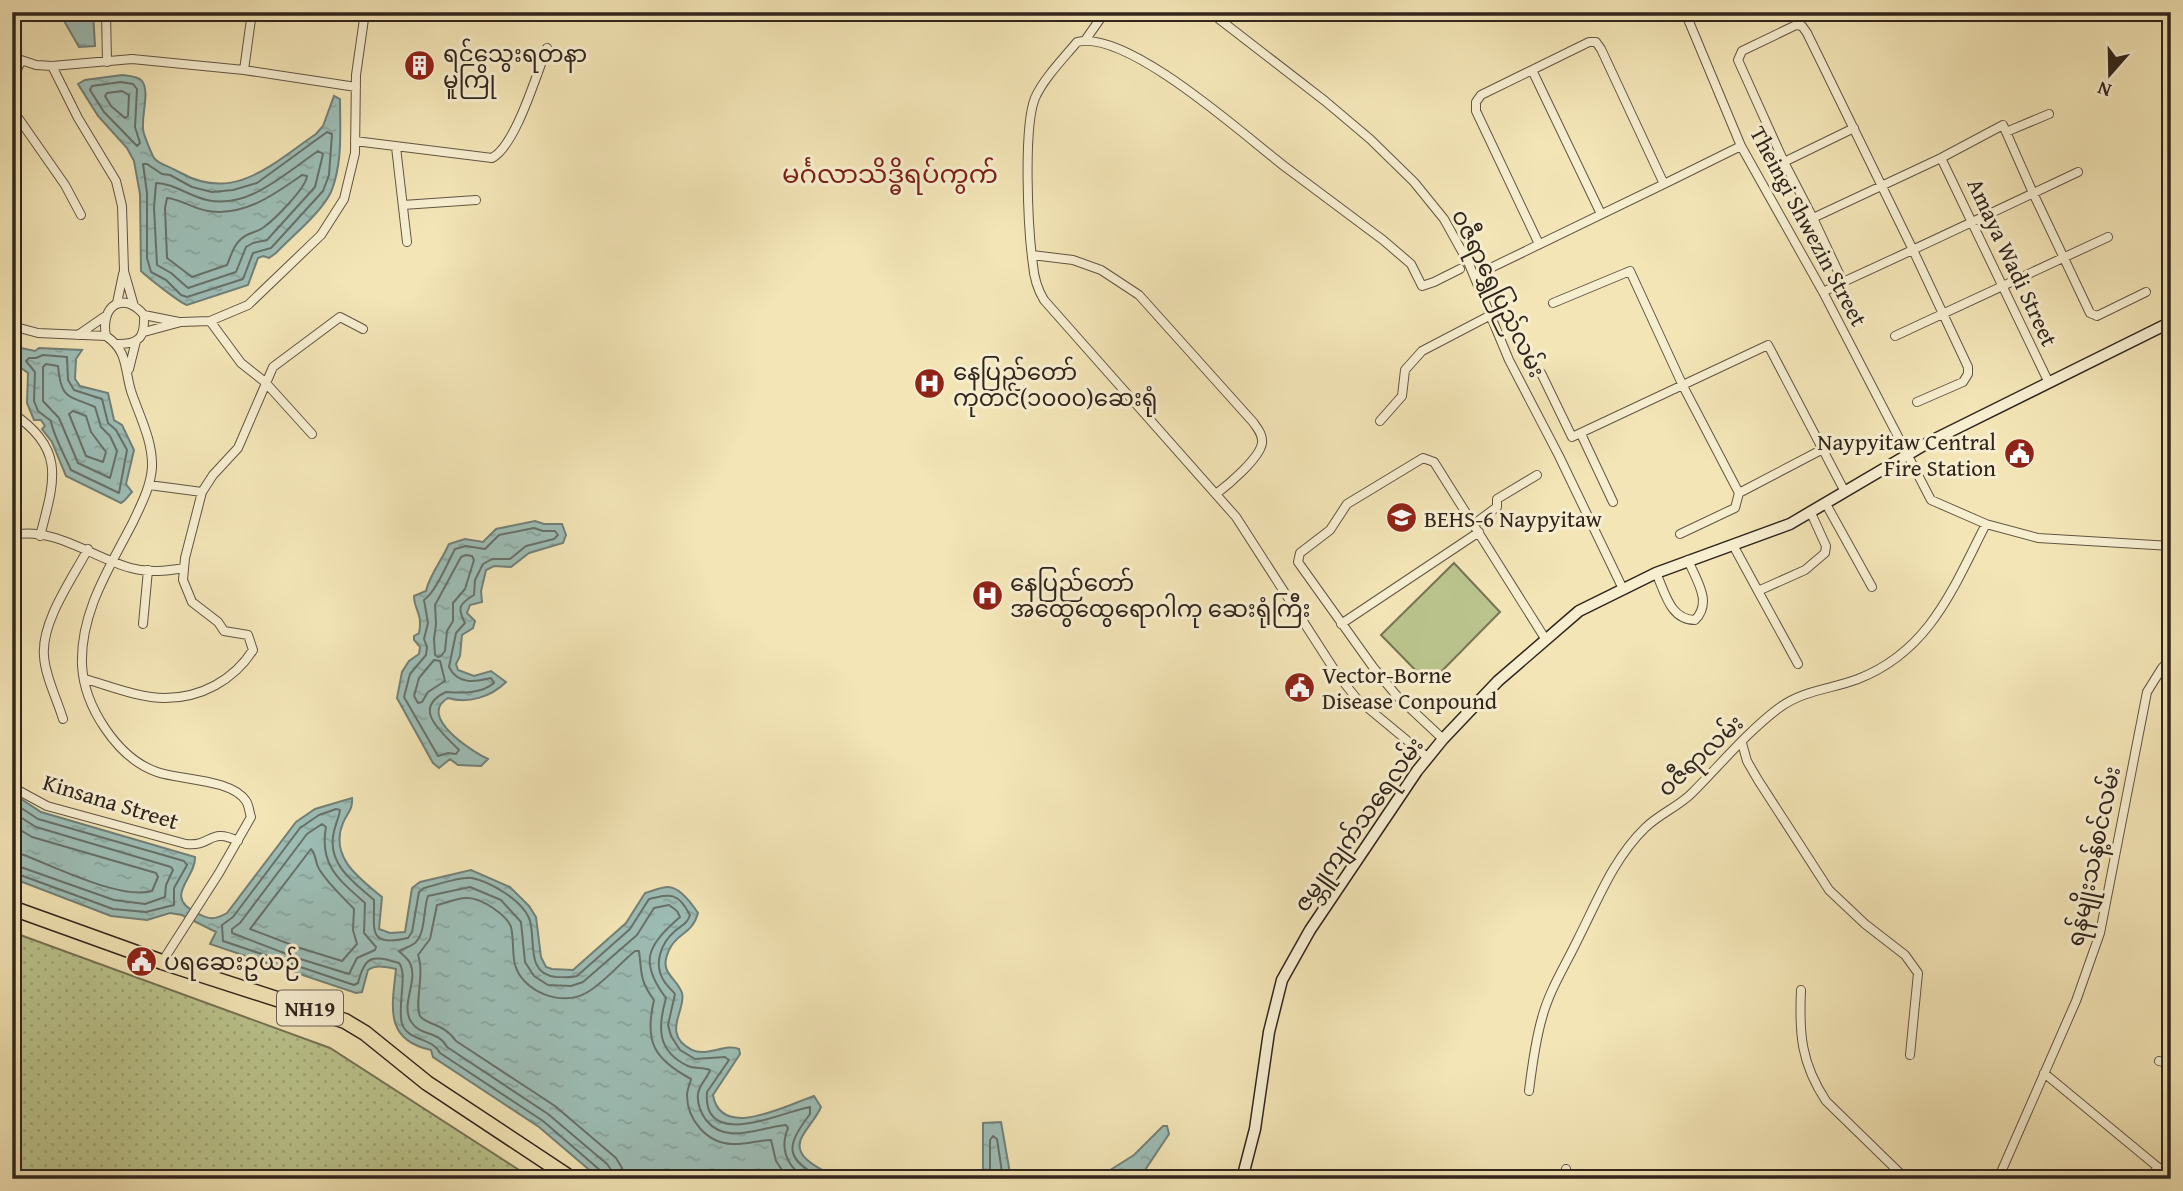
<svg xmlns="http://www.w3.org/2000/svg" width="2183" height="1191" font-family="'Gentium Book Plus','Noto Sans Myanmar',serif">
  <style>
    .green { fill: #bbc48d; stroke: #767455; stroke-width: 2 }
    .garden { fill: url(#garden-dots); stroke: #767455; stroke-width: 2 }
    .water { fill: url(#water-ripples); stroke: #728078; stroke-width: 2 }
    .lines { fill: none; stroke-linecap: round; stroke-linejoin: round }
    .shore { stroke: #677169; stroke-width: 2 }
    .street-casing { stroke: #625543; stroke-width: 10 }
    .secondary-casing { stroke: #31251d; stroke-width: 13 }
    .highway-casing { stroke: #31251d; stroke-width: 17 }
    .street { stroke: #f7eed0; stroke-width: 8 }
    .secondary { stroke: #f7eed0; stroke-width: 10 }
    .highway { stroke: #f3e5b6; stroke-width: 14 }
    .labels { text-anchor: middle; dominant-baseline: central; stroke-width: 6; stroke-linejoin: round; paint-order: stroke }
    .shield { fill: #f7eed0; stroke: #6c6153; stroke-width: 2 }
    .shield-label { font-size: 21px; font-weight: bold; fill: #31251d }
    .poi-label { font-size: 23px; fill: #31251d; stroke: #f7eed0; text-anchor: start }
    .street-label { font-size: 23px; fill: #31251d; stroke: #f7eed0 }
    .quarter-label { font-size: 26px; fill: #7a1f14; stroke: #f7eed0 }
  </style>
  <defs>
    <pattern id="garden-dots" width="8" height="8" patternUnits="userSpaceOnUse" patternTransform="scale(1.75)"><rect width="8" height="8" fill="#bbc48d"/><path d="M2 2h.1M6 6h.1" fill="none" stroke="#a1a879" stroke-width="1.8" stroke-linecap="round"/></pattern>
    <pattern id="water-ripples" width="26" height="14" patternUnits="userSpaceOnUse" patternTransform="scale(1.75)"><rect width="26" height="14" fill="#9dbdb5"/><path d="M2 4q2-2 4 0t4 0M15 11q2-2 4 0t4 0" fill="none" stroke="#88a29b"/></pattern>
  </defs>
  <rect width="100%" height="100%" fill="#f3e5b6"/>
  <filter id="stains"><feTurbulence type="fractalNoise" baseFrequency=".00286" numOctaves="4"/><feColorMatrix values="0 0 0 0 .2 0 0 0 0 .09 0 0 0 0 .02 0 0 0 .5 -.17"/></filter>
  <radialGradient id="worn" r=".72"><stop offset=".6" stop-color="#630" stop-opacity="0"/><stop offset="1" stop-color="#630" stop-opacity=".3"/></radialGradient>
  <path class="green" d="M1454,563l46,49 -71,72 -48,-49z"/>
  <path class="garden" d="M12,932l318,116 203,131h-521z"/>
  <path class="water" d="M59,12h34l2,34 -16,1z
    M122,75c6,1 16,1 20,6 9,12 -3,40 2,53 13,35 8,23 37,39 54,30 92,-10 135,-39l7,-8 11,-30 6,3c0,30 3,64 -9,93 -10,21 -39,44 -55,61l-7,5 -6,-2 -5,2 -10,27 -61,20c-7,-2 -41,-29 -46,-34l-1,-77 -6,-33 -7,-13 -29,-32 -20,-32 7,-4z
    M21,348l14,3 4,-3 43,2 -6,9 -1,20 5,7 28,7 6,27 8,5 12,25 -8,34 6,8 -7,8 -4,3 -55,-27 -14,-34 -10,-13 3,-3 -4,-6h-7l-7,-17 1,-30 -11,-8v-10z
    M535,521l9,3h18l4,11 -3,8 -34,10 -18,14 -17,-1 -8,4 -5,21 1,11 -12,3 -3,8 8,8 -2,7 -11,7 -2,21 -4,8 2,6 16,6 17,-5 15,11c-15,15 -38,22 -58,16 -31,18 23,53 40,61l-7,7 -23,-1 -8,-6 -11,9 -6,-5 -36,-65 5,-26 7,-11 10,-7 1,-7 -6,-7v-4l5,-3c4,-20 -5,-23 -5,-37l12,-5c3,-15 16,-31 23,-47l16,-5 18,3 13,-13z
    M12,793l29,19 154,45c1,22 -33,39 2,56 12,7 18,7 30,0l69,-91 19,-13 37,-11c1,12 -5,15 -9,25 -14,34 16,55 39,74l-3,32 11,4 15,-1 7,-44 8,-6 51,-12 39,17 19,19 7,11 5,40 5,10 6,2 21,1 53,-47 19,-30c7,-2 16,-6 23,-6 12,0 24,17 30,26 -6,22 -21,19 -29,37 -11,24 7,26 13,43 5,16 -22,41 10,57 15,7 34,-7 47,-1l1,5 -27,41c8,46 74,10 101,1l7,11c-5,11 -12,18 -18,28 -15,23 22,36 37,44h-240l-61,-52 -106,-70 -2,-7c-47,-10 -39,-43 -35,-81 -10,-2 -20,-5 -28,1l-6,22 -6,1 -146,-49 6,-12 -34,-17 -12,-2 -23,7 -36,-4 -99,-38z
    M1001,1122l10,57h-28v-56z
    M1163,1126h4l2,8 -30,45h-43l38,-24z"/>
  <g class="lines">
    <path class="shore" d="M121,82l12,2 4,5 -2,38 5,16 -3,3 -33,-34 -14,-22 2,-4z
      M122,91l7,4 -1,21 -3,2 -14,-12 -6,-10 2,-3z
      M327,132l5,2 -3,41 -6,16 -52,57 -18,5 -10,26 -56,18 -6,-2 -15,-15 -15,-8 -4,-14v-65l-4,-29h4l15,10 8,1 22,12 20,5 21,-2 24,-7z
      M318,151l5,3 -8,33 -48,53 -14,3 -7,4 -10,25 -48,16 -17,-15 -14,-8 -3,-57 2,-25c17,0 33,13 51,17 41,10 80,-28 111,-49z
      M302,175l5,1c-1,12 -32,43 -43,51 -7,6 -17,5 -24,13 -7,6 -9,16 -13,25l-35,12 -25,-19 -2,-50 2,-10c13,1 27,11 41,13 36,6 67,-17 94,-36z
      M43,355l24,2 1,23 6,10 28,9 6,24 8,7 11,20 -8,43 -48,-23c-6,-14 -18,-35 -20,-49l-13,-10 -4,-10 1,-29 -9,-11 3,-3h7z
      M46,364l12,2c3,34 10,29 37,41l6,20 9,9 7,15 -7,27 -32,-15 -19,-45 -16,-17v-34z
      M73,411l13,5 5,16 15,20 -3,10 -17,-6 -17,-42z
      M534,528l9,3h12l3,4 -4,4 -28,7 -16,13h-18l-9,5 -8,16 -1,15c-15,9 -17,13 -9,28l-9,10 -7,34c9,18 26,15 42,11l3,5c-13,11 -32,10 -48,9 -36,17 -3,41 13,58l-3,4 -8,-1 -10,3 -34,-59 6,-23 16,-19 1,-8 -3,-8 4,-16 -4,-23c11,-7 24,-38 31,-51l11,-3 19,3 14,-14z
      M466,555l6,1 2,4 -9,29 -12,14v18l-6,10 -2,20 -4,5 -3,1 -3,-2 -1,-16 2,-15 -1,-19 26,-48z
      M434,660l6,1 5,20 -17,11 -6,10 -4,1 -4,-7 5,-18z
      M12,802l26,17 146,42 3,4 -13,23v17l-28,7 -33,-3 -101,-37
      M12,812l24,15 135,40 2,3 -7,15 -1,12 -20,7 -31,-4 -102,-36
      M322,824l4,3c-7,38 13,53 39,76l-1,30 12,14 -1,3 -18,8 -8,16 -52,-16 -65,-25v-4l8,-6 67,-89z
      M12,825l20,12 124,36 2,4 -6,14c-31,9 -97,-24 -128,-36l-12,-2
      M311,849c5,5 4,13 8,20 10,16 23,27 35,40l-1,21 4,14 -15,17 -42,-13 -50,-19z
      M604,1179l-3,-8 -58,-50 -103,-68c-8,-16 -31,-11 -38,-29 -5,-18 6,-50 -3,-61 -27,-8 -34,-8 -41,20l-4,2 -131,-44 -1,-16 11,-8 67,-89 19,-13 17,-6 4,1c-1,8 -6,17 -7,27 -4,29 22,46 41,63 1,28 -8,48 34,38l4,-6 7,-40 5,-4c12,-3 38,-12 48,-10 19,4 49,22 57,40 8,19 -5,56 27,59 7,0 14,1 21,-1l53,-47 19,-30c22,-5 29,-7 41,16 -3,9 -8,10 -15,16 -14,12 -22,33 -11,50 3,5 8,9 11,13l-7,31 3,11 9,14 15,9 30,-2 4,3 -22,32c-5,60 77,19 103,15v7c-24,32 -27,45 14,65
      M613,1179l-1,-8 -5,-7 -59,-50 -101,-67c-9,-17 -25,-10 -35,-24 -13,-17 7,-42 -2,-60 -2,-5 -8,-8 -11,-12 5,-3 11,-4 16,-8 11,-10 8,-34 13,-47l42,-9 31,13 20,22 4,40 9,14 14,9 23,1 12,-4 54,-47 17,-27 15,-3 8,6 3,6c-32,28 -42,44 -14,81 -8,28 -10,53 22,68 7,3 15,1 22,4 -2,8 -11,14 -12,24 -1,9 3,19 8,26 21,26 54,7 80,5l2,3c-9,22 -1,38 18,51
      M623,1179l-1,-11 -6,-10 -61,-52 -99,-65c-12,-18 -30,-16 -36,-25 -6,-12 5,-42 -2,-61l12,-16 7,-34c9,-2 22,-8 31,-7 13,0 39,17 43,29 3,12 1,26 4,38 8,27 47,42 71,28 18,-10 33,-29 49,-42h4c3,21 0,29 15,49 -10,42 0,59 37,79 -1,5 -4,11 -4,16 0,25 20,48 45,49 14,1 26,-4 39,-4l5,21 12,18
      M990,1179v-39l3,-4 4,3 6,40"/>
    <defs>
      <path id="street" d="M106,12l1,50
        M1210,12l115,89 45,38 44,43 30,37 25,45 40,96 50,96 64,133
        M1685,12l56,134 82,146 108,208 55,24 52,14 133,8
        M1086,39l19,-27
        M12,57l24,8 16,1 80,-7 112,11 112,17
        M52,66l26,52 38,63 6,25 2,65 10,35
        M244,70l8,-58
        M1532,70l57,-28h7l5,7 63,135 77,-38
        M2170,71l1,-1
        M12,80l9,-19
        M12,109l53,76 16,30
        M2006,132l43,-18
        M355,141l137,17c24,-13 44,-83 55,-110
        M396,147l11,95
        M1941,158l108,225
        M1784,162l70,-34
        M2078,172c-78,37 -156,74 -235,110l-30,-64 128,-60 62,-33 30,68 57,120 7,3 49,-24
        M403,205l73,-5
        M12,216l1,-3
        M1813,218l-29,-56 -46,-102 4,-9 54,-26 6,1 5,7 106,217 55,117v7l-5,8 -46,20
        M1539,244l-63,-133v-9l5,-7 51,-25 69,144
        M1032,255l41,5 28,10 38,25 114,127c4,6 10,12 9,21 -2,15 -34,42 -46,51
        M1474,276l190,-92
        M1823,292l20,-10
        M117,303l6,-29
        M1553,303l77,-32 53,115 56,107
        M144,315l35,7
        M210,321l31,42 24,19 47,52
        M12,326l26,7 68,3
        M144,332l37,-10 29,-1 38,-16 73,-70 23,-36 11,-46 1,-78 9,-63
        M78,335l26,-18
        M1895,336l213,-99
        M118,344c22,0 27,-7 26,-29 -21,-25 -44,-9 -38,21 22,15 18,31 25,55 8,24 22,50 21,76 -1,19 -11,38 -19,55 -23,45 -53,90 -51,143 2,41 35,93 75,107 23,8 75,7 89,29 3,4 3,11 5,16l-32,56 -57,89
        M129,369l7,-28
        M1541,373l31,64 196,-92 76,145
        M12,413c55,36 42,69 28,123
        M1380,421l22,-25 3,-26 17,-19 69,-36
        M1581,434l32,68
        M149,485l53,7
        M1826,504l46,83
        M1474,524l23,-17v-8l40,-24
        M1680,534l55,-26 4,-15 84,-44
        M12,535c42,-9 81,23 119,33 18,5 35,3 53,0
        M1733,545l25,46
        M1656,573c9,19 14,47 39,47 18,-18 1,-40 -7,-60
        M143,624l5,-54
        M1341,624l138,-92
        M1798,664l-40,-73 47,-21 20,-17 1,-7 -15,-33
        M85,679c25,7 54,19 80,19 36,0 69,-18 88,-48l-5,-15 -24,-4 -6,-9 -26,-20 -9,-22 2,-22 17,-66 11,-17 25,-27 35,-81 67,-50 23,12
        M63,719c-6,-20 -18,-43 -19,-63 -3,-34 28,-77 44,-107
        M1443,739l-47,-44 -23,-28 -75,-105 2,-9 30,-23 17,-26 76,-46 11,4 112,178
        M1742,743l5,18 11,19 71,110 36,34 40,31 13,18 -8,82
        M1427,757l-70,-58 -20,-25 -101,-157 -192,-217c-6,-10 -10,-22 -11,-35 -5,-35 -10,-137 2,-167 9,-20 28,-39 42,-56 50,-13 167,93 207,124 33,25 66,49 99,74l28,24 11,22 12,-4 26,-13
        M12,787l35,19 139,38c26,3 23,-17 52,-3
        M1801,990c-2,44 0,73 25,111l80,78
        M2159,1061l12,3
        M2044,1073l127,105
        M1529,1091c3,-24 6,-49 13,-73 7,-27 23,-52 35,-77 20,-39 36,-82 68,-113 14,-14 33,-21 47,-35 28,-28 55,-61 87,-85 24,-18 53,-19 79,-29 72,-28 95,-91 128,-155
        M1565,1179l1,-10
        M1998,1179l78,-178 24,-68 47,-241 15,-24 9,-10
        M2150,1179l8,-12"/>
      <path id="secondary" d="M1242,1179l13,-50 14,-97 13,-52 28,-50 107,-159 26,-32 55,-58 81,-70 77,-38 134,-49 141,-83 240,-119"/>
      <path id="highway" d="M12,908l150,54 183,59 20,12 62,50 145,96"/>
    </defs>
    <use href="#street" class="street-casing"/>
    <use href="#secondary" class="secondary-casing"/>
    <use href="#highway" class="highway-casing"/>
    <use href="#street" class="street"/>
    <use href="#secondary" class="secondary"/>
    <use href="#highway" class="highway"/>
  </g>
  <defs>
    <symbol id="building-disc" viewBox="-11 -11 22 22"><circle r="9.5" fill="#8f2418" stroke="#f7eed0"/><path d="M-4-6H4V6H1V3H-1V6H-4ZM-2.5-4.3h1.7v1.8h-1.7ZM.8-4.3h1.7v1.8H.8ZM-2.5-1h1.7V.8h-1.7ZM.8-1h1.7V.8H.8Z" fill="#fff"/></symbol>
    <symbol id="hospital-disc" viewBox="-11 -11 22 22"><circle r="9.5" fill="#8f2418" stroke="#f7eed0"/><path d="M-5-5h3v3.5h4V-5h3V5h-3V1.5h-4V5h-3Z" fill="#fff"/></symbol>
    <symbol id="civic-disc" viewBox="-11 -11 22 22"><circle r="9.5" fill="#8f2418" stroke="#f7eed0"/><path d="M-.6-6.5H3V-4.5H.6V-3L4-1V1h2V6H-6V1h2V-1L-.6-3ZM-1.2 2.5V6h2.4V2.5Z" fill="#fff"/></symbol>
    <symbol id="school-disc" viewBox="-11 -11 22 22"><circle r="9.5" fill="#8f2418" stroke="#f7eed0"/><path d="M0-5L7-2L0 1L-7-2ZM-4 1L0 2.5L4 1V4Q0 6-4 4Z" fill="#fff"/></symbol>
  </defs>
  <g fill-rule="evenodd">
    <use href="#building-disc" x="402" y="48" width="35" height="35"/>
    <use href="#hospital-disc" x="912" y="366" width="35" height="35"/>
    <use href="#civic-disc" x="2002" y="436" width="35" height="35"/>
    <use href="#school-disc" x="1384" y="500" width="35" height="35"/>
    <use href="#hospital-disc" x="970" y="578" width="35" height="35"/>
    <use href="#civic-disc" x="1282" y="670" width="35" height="35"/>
    <use href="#civic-disc" x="124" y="944" width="35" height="35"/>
  </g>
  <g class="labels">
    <rect class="shield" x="277" y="990.5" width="66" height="35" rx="5"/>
    <g class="shield-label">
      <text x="310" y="1008">NH19</text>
    </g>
    <g class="poi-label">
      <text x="443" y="53">ရင်သွေးရတနာ<tspan x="443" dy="26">မူကြို</tspan></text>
      <text x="953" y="371">နေပြည်တော်<tspan x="953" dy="26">ကုတင်(၁၀၀၀)ဆေးရုံ</tspan></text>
      <text x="1996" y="441" text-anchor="end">Naypyitaw Central<tspan x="1996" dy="26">Fire Station</tspan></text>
      <text x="1424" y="518">BEHS-6 Naypyitaw</text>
      <text x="1010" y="582">နေပြည်တော်<tspan x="1010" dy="26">အထွေထွေရောဂါကု ဆေးရုံကြီး</tspan></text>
      <text x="1322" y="674">Vector-Borne<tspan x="1322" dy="26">Disease Conpound</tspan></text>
      <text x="164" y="961">ပရဆေးဥယဉ်</text>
    </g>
    <g class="street-label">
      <text transform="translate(1809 226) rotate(62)">Theingi Shwezin Street</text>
      <text transform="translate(2013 262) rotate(65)">Amaya Wadi Street</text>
      <text transform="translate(1499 293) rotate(64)">ဝဇီရာရွှေပြည်လမ်း</text>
      <text transform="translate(1700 755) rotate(-43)">ဝဇီရာလမ်း</text>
      <text transform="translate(111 801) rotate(17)">Kinsana Street</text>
      <text transform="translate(1358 824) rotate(-55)">ဇမ္ဘူကျက်သရေလမ်း</text>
      <text transform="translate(2093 856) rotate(-78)">ရန်မျိုးသန့်စင်လမ်း</text>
    </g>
    <g class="quarter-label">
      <text x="890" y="173">မင်္ဂလာသိဒ္ဓိရပ်ကွက်</text>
    </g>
  </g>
  <rect width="2183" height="1191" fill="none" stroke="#f3e5b6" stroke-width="42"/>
  <rect x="14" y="14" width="2155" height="1163" fill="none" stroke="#31251d" stroke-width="3.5"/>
  <rect x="21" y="21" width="2141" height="1149" fill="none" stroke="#31251d" stroke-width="2"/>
  <g transform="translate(2110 74) rotate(200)" stroke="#f7eed0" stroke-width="5" paint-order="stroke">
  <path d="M0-5L12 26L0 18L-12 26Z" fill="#31251d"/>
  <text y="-10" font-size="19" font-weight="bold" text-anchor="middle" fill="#31251d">N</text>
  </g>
  <rect width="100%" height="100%" filter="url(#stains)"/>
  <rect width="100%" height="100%" fill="url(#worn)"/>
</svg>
